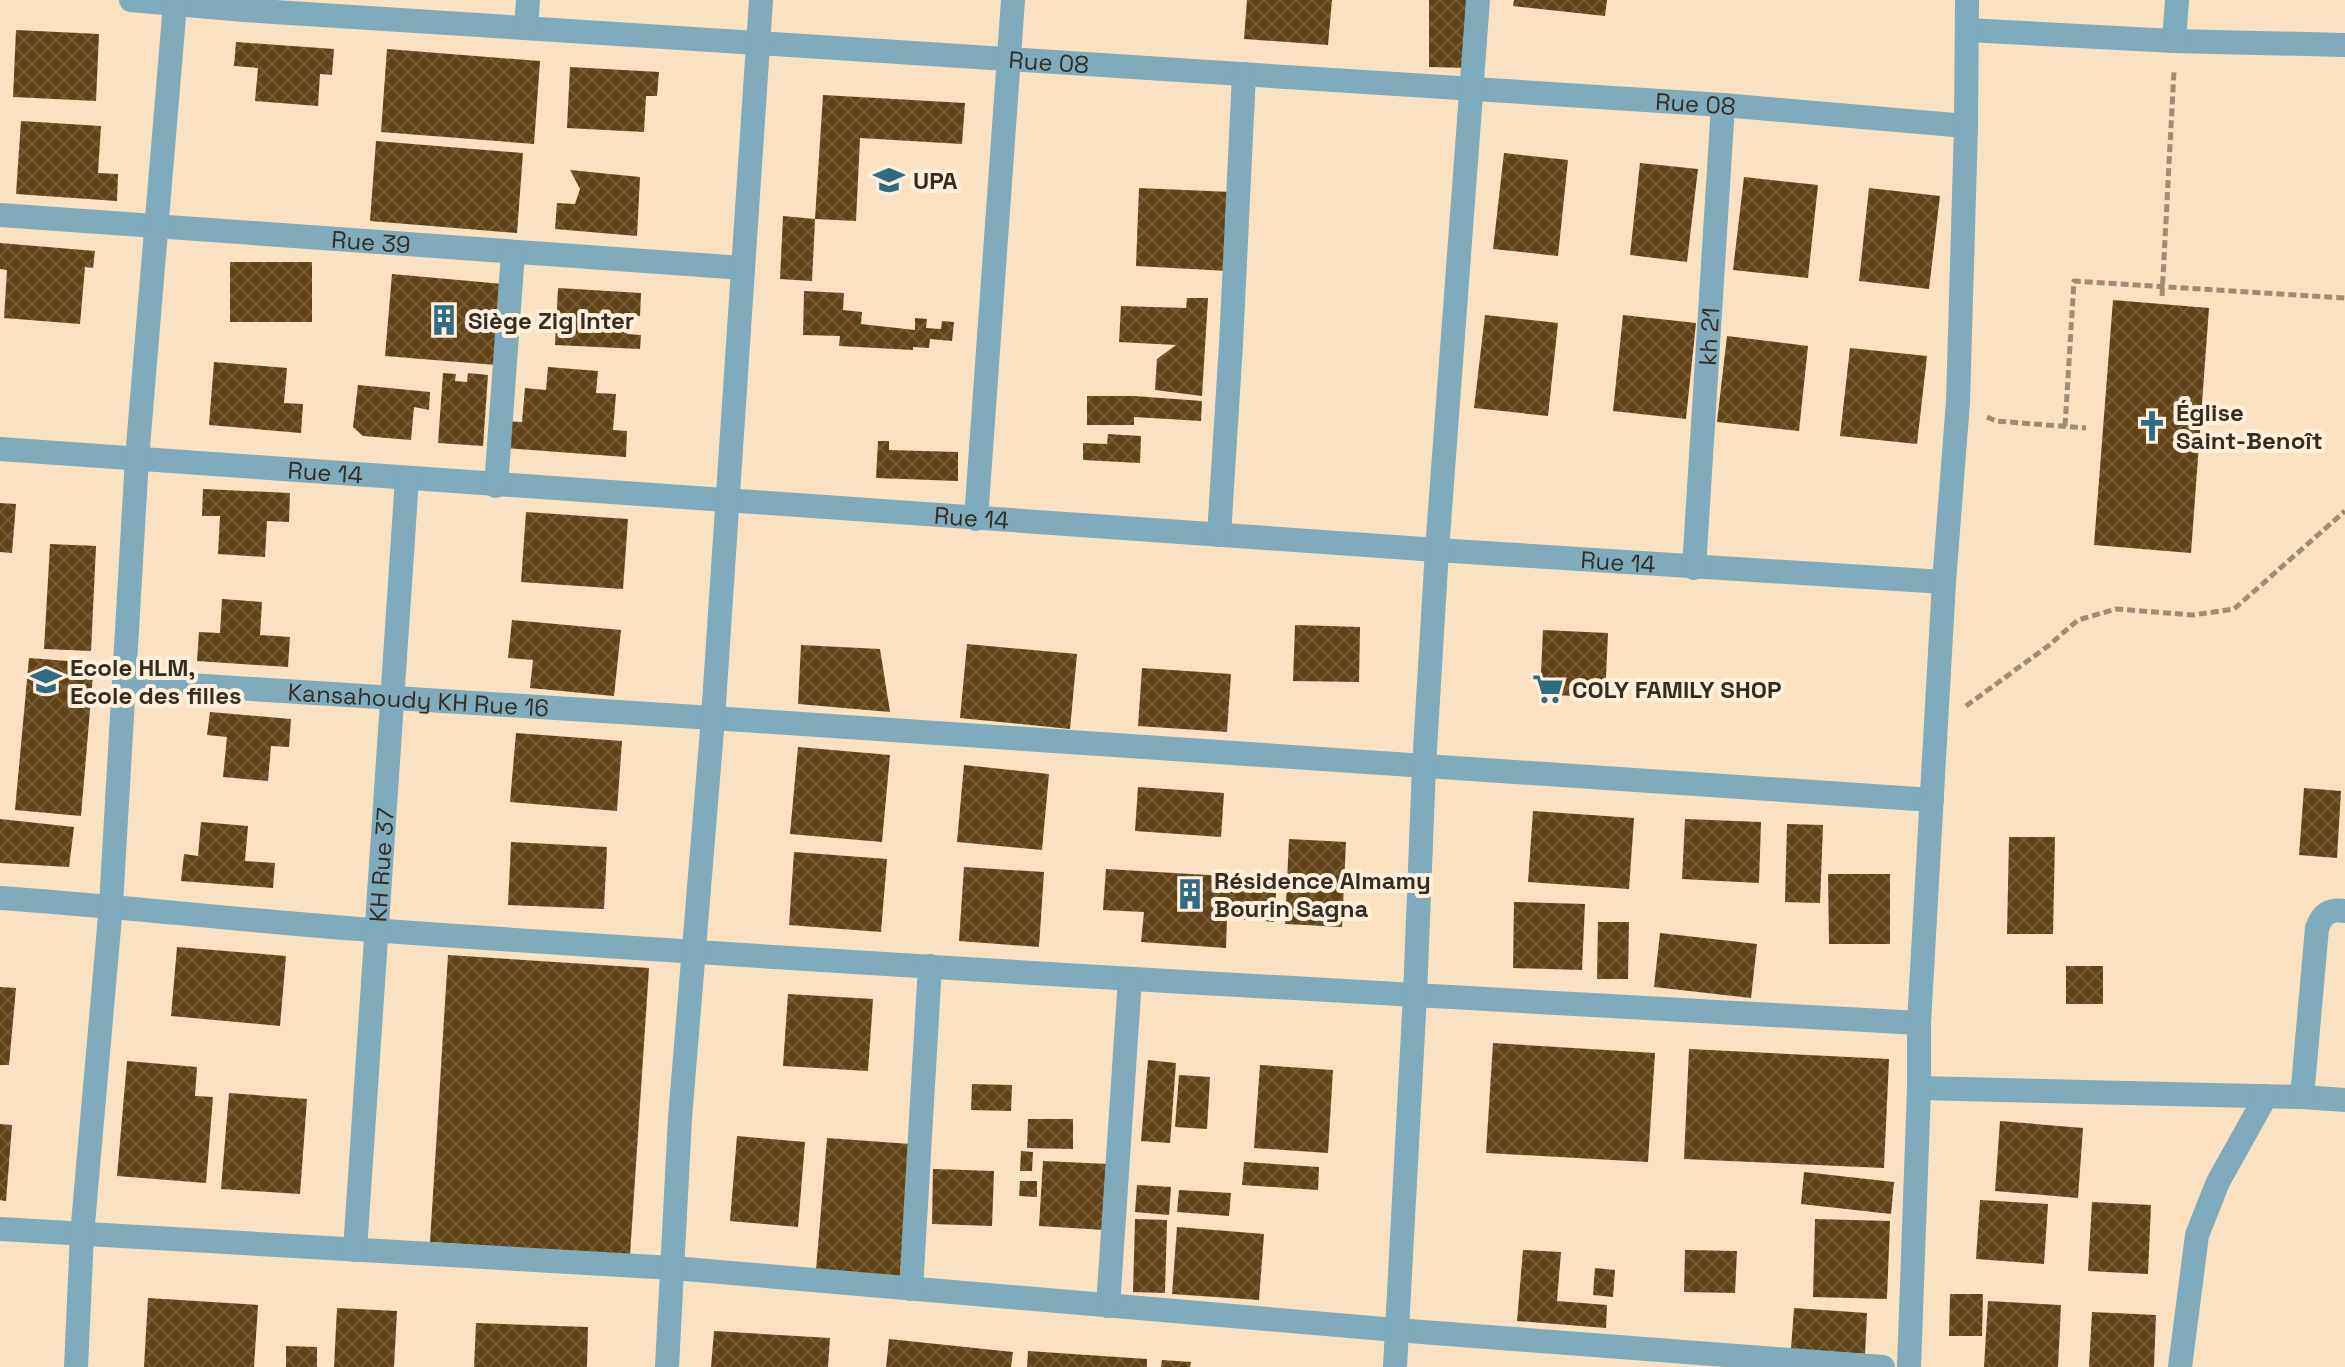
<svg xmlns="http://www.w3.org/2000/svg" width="2345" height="1367" font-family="'Space Grotesk',sans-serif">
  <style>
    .building { fill: url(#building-cross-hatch) }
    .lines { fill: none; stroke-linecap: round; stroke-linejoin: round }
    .path { stroke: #9e8d76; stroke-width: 5; stroke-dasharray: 8 4; stroke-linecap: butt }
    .minor { stroke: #7fabbd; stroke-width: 24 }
    .labels { text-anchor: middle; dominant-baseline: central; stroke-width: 8; stroke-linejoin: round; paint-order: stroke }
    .street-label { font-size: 24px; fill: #362d21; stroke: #fef0dc }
    .poi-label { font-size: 24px; font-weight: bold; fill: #362d21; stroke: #fef0dc; text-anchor: start }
  </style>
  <defs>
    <pattern id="building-cross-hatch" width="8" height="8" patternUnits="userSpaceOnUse" patternTransform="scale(2)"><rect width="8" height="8" fill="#614316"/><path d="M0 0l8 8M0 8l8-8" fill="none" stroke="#755c37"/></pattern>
  </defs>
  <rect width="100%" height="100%" fill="#f9e1c1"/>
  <path class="building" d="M1247,0h85l-4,45 -84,-6z
    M1429,0h39v68l-39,-1z
    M1514,0h93l-2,16 -92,-10z
    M16,30l83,4 -3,67 -83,-4z
    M236,42l98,7 -2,26 -12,-1 -2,32 -63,-5 3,-33 -24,-2z
    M387,49l153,12 -6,83 -153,-12z
    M570,67l89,5 -2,24h-11l-2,36 -77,-4z
    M823,95l142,8 -3,41 -102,-6 -4,83 -41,-2 -3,62 -32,-2 3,-63 32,3z
    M21,121l80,5 -3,47 20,1 -1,27 -101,-7z
    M376,141l147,12 -6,80 -147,-12z
    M1504,153l64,7 -10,96 -65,-7z
    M1640,163l58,6 -11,93 -57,-7z
    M570,170l70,7 -3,59 -82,-7 2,-26 18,1 5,-15z
    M1744,177l74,8 -10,93 -75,-8z
    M1139,188l92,4 -3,79 -92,-5z
    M1869,188l71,8 -11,93 -70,-8z
    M0,243l95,8 -2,17 -8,-1 -5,57 -76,-6 3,-48 -7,-1z
    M230,262h82v60h-82z
    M392,274l111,10 -7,81 -111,-9z
    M558,288l83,5 -1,23 -12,-1 -1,19 14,1 -1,14 -85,-4z
    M804,291l40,2 -1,17 19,2 -1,12 54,6v-12l12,1 -1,9 15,1 1,-8 12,1 -2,19 -22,-2 -1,9 -16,-1v3l-74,-4 1,-10 -37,-1z
    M1187,298h21l-6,98 -47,-6 2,-31 19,-14 -57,-3 2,-36 65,2z
    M2113,300l96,8 -18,245 -97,-8z
    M1485,315l73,8 -10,93 -74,-8z
    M1623,315l73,8 -10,96 -73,-8z
    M1727,336l81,10 -9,85 -82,-9z
    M1850,348l77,8 -10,88 -77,-8z
    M214,362l73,6 -3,35 19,1 -2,29 -92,-8z
    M548,367l50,4 -2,22 20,1 -3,36 14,1 -1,26 -122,-9 2,-27 16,1 3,-34 21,2z
    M443,373l13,1 -1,7 12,1 1,-9 20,2 -5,71 -45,-3z
    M358,385l72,7 -1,18 -15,-3 -3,33 -48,-4 -10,-9z
    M1087,396h47l68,5 -1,20 -67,-4v8h-47z
    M1108,434l33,2 -1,27 -57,-3v-17l24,1z
    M878,441h11v9l69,2v29l-82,-3z
    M203,489l87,4 -1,29 -22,-1 -2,36 -47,-3 2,-38h-18z
    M0,503l16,1 -4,49 -12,-1z
    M526,512l102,7 -5,70 -102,-7z
    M50,544l46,2 -5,105 -47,-2z
    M222,599l40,3 -2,33 30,2 -2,30 -91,-6 2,-29 21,1z
    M512,620l109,10 -7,66 -84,-8 3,-28 -25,-2z
    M1295,625l65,2 -1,55 -66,-1z
    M1543,630l65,3 -3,65 -65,-4z
    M967,644l110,10 -7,75 -110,-11z
    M801,645l79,4 10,63 -92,-8z
    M29,658l65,5 -13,153 -66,-6z
    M1142,668l89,6 -4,58 -89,-6z
    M210,712l81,7 -2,28 -18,-1 -3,35 -45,-4 4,-40 -20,-2z
    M516,733l106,8 -5,70 -107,-9z
    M798,747l92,8 -8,87 -92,-8z
    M964,765l85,9 -7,76 -85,-8z
    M1138,787l86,6 -3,44 -86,-6z
    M2304,788l37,3 -4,67 -38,-3z
    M1533,811l101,7 -5,71 -101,-7z
    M0,819l74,8 -5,40 -69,-4z
    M1685,819l76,3 -2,61 -77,-4z
    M201,822l47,4 -3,35 30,2 -2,25 -92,-7 3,-27 14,2z
    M1787,824l36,1 -3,78 -35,-1z
    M2009,837h46l-2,97h-46z
    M1289,839l57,3 -4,85 -57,-3z
    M511,842l96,5 -3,62 -96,-4z
    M794,852l93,7 -6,73 -92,-7z
    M964,867l80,5 -5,75 -80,-6z
    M1106,869l171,10 -3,43 -47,-4 -1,30 -85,-6 3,-30 -41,-2z
    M1828,874h62v70h-61z
    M1514,902l71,2 -3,66 -69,-2z
    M1598,922h31l-1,57h-31z
    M1660,933l97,11 -6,54 -97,-11z
    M177,947l109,9 -6,70 -109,-10z
    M448,955l201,13 -19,287 -200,-13z
    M2066,966h37v38h-37z
    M0,987l16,1 -7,77h-9z
    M788,994l85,5 -5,72 -85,-5z
    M1493,1043l162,10 -7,109 -162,-9z
    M1689,1049l200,10 -5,109 -200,-9z
    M1148,1060l28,3 -6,80 -29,-2z
    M127,1061l70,6 -2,29 18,1 -7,86 -89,-7z
    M1260,1065l73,5 -5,83 -74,-5z
    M1179,1075l31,2 -3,52 -32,-2z
    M972,1084l40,1 -1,26 -40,-1z
    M229,1093l78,6 -7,95 -79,-5z
    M1028,1119h45v30l-46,-1z
    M2000,1121l83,7 -5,70 -83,-7z
    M0,1124l12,1 -6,76 -6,-1z
    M737,1136l68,6 -7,85 -68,-6z
    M827,1138l84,6 -11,133 -84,-7z
    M1021,1151l12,1 -1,19h-12z
    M1043,1161l65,3 -4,66 -65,-4z
    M1244,1162l75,5 -1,23 -76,-5z
    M933,1169l61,2 -2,55 -60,-2z
    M1804,1172l90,10 -3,32 -90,-10z
    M1020,1181h17v16l-18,-1z
    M1137,1185l34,2 -2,28 -34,-3z
    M1179,1190l52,3 -2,23 -52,-4z
    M1980,1200l68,4 -4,60 -68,-5z
    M2092,1202l59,3 -3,69 -60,-3z
    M1135,1219l32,1 -2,73 -32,-1z
    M1815,1219l75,2 -3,78 -74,-2z
    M1177,1227l87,7 -5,66 -87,-6z
    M1523,1250l38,2 -4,49 50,4 -1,23 -89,-7z
    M1685,1250l52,1 -2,42 -51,-1z
    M1595,1268l20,2 -2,27 -20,-2z
    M1950,1294h33l-1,42h-33z
    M148,1298l110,7 -4,62h-110z
    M1988,1301l73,4 -3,62h-74z
    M337,1308l60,3 -3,56h-60z
    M1794,1308l73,5 -2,41 -74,-5z
    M2092,1312l64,3 -2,52h-65z
    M476,1323l112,4 -1,40h-113z
    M714,1331l116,7 -2,29h-117z
    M889,1339l124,13 -2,15h-125z
    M286,1346l31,1v20h-31z
    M1028,1351l119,8v8h-120z
    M1162,1360l29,2 -1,5h-29z"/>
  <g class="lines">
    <path class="path" d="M2162,296l12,-226
      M1987,417l9,4 90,7
      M2065,426l9,-145 271,17
      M1966,706l82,-60 30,-26 38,-11 77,6 41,-6 111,-98"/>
    <g class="minor">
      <path id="s1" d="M131,0l113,10 1479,95 243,21"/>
      <path d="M526,28l2,-28"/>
      <path d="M1967,30l207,11 171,4"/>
      <path d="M2174,41l3,-41"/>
      <path id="s2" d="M0,215l743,53"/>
      <path id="s3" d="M0,449l1437,101 507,32"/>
      <path d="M496,486l17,-233"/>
      <path d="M976,519l37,-519"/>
      <path d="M1219,535l12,-191 13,-270"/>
      <path id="s4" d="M1694,568l29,-463"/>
      <path id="s5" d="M125,681l588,37 1219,82"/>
      <path d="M0,898c129,9 257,24 385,33 511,36 1023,64 1534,92"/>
      <path d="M1919,1088l383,9 43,3"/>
      <path d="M2302,1097l15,-169c5,-14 12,-19 28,-17"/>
      <path d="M0,1229l673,39 723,62 487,37"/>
      <path id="s6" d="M355,1250l52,-771"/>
      <path d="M911,1289l19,-323"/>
      <path d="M1108,1306l22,-327"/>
      <path d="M76,1367l6,-132 29,-330 26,-447 38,-454"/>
      <path d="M667,1367l13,-249 33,-400 48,-718"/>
      <path d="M1395,1367l20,-372 9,-229 13,-216 41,-550"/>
      <path d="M1909,1367l10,-279v-65l25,-441 14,-180 8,-276 1,-126"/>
      <path d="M2180,1367l17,-132 21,-53 48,-86"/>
    </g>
  </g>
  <defs>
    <symbol id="school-bare" viewBox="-9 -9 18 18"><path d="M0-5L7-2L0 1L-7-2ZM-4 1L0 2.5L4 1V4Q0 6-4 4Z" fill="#2f6c83" stroke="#fef0dc" stroke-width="2.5" paint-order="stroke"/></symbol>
    <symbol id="building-bare" viewBox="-9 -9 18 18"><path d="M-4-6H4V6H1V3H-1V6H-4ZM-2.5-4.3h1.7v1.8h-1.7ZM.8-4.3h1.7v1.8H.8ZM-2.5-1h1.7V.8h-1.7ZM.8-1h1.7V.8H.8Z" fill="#2f6c83" stroke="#fef0dc" stroke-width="2.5" paint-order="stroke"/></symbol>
    <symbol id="church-bare" viewBox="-9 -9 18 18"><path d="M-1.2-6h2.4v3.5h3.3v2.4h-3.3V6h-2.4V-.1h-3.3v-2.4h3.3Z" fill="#2f6c83" stroke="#fef0dc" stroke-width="2.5" paint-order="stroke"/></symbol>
    <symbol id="supermarket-bare" viewBox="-9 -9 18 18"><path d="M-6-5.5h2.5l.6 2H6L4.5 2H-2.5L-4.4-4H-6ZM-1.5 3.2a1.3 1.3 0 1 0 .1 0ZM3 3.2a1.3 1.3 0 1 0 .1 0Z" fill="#2f6c83" stroke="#fef0dc" stroke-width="2.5" paint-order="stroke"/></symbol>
  </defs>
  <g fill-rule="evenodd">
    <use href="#school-bare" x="867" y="158" width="44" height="44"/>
    <use href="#building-bare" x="422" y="298" width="44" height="44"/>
    <use href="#church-bare" x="2130" y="404" width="44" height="44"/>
    <use href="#school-bare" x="24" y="659" width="44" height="44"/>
    <use href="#supermarket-bare" x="1526" y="667" width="44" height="44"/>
    <use href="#building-bare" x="1168" y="872" width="44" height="44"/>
  </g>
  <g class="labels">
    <g class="street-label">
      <text stroke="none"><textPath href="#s1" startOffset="920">Rue 08</textPath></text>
      <text stroke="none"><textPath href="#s1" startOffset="1568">Rue 08</textPath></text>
      <text stroke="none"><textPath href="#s2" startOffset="372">Rue 39</textPath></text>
      <text stroke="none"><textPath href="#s4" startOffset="232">kh 21</textPath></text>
      <text stroke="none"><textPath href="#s3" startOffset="326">Rue 14</textPath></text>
      <text stroke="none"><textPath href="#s3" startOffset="974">Rue 14</textPath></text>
      <text stroke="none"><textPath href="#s3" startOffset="1622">Rue 14</textPath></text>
      <text stroke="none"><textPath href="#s5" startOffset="294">Kansahoudy KH Rue 16</textPath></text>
      <text stroke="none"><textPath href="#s6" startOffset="386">KH Rue 37</textPath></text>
    </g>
    <g class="poi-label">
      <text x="913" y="180">UPA</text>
      <text x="468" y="320">Siège Zig Inter</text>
      <text x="2176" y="412">Église<tspan x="2176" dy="28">Saint-Benoît</tspan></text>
      <text x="70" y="667">Ecole HLM,<tspan x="70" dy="28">Ecole des filles</tspan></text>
      <text x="1572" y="689">COLY FAMILY SHOP</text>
      <text x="1214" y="880">Résidence Almamy<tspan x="1214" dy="28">Bourin Sagna</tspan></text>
    </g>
  </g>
</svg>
